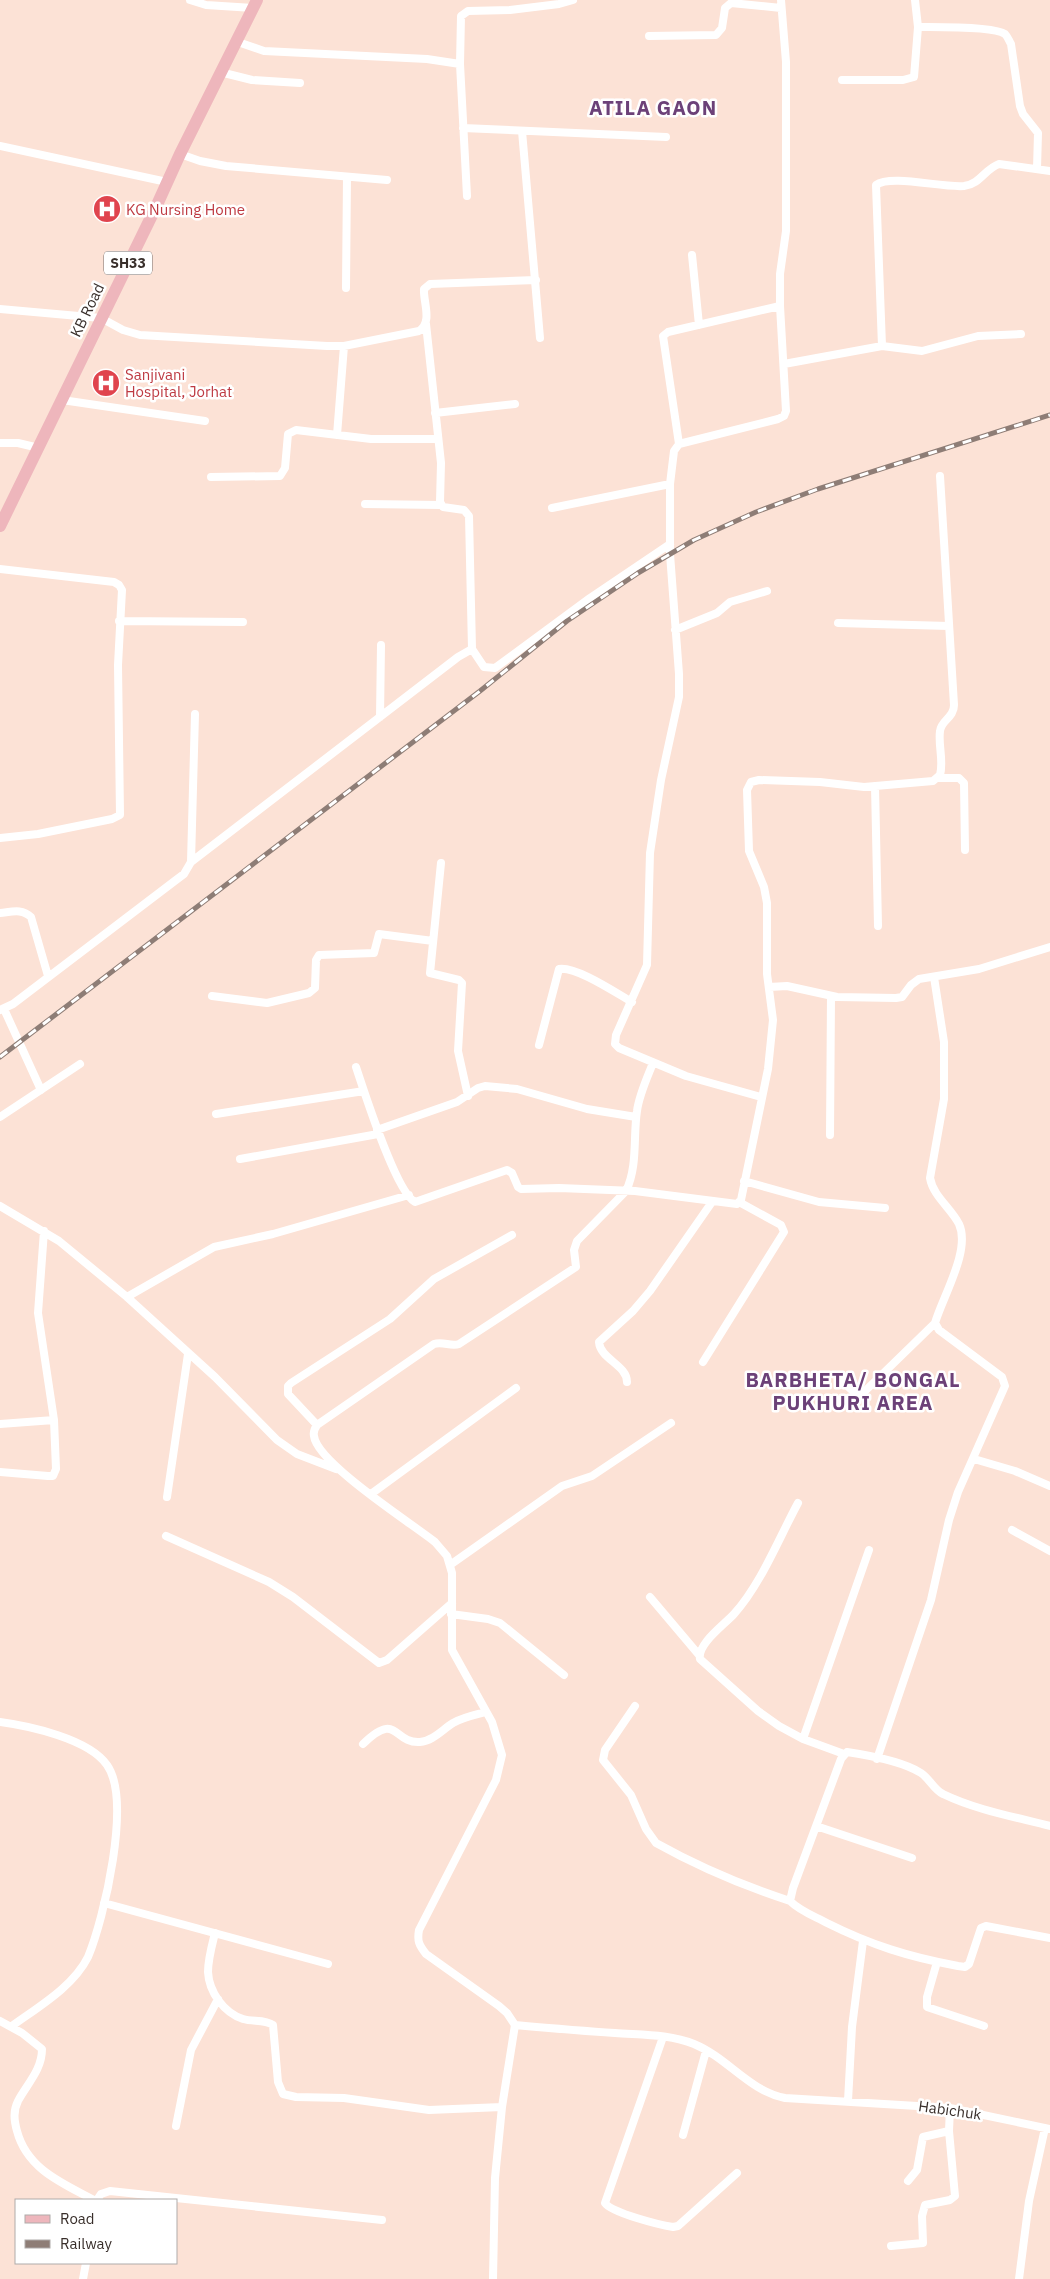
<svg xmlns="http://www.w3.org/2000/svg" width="1050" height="2279" font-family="'IBM Plex Sans',sans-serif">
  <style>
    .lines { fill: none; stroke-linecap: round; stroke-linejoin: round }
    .street { stroke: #fff; stroke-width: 8 }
    .primary { stroke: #eeb6bc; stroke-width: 12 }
    .rail-casing { stroke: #8e7d76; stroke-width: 5 }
    .rail { stroke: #fff; stroke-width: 3; stroke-dasharray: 9; stroke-linecap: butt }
    .labels { text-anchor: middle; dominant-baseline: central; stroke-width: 5; stroke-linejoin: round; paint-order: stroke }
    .shield { fill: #fff; stroke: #746d6a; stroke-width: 1 }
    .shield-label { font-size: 14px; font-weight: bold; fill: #382e2a }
    .health-label { font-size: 15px; fill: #be3a42; stroke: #fff; text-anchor: start }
    .street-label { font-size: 15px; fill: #382e2a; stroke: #fff }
    .district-label { font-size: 20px; font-weight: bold; letter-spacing: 1px; fill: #6c4178; stroke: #fff }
  </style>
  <rect width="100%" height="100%" fill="#fce2d6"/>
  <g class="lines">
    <path class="street" d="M190,0l16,5 47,3
      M918,27c16,0 76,-1 87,7 3,3 4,7 6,10l9,62 3,8 15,19 -1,36
      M649,36l67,-1 6,-7 3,-20 6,-5 50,5
      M235,41l29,10 163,8 33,5
      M220,72l32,8 48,3
      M842,80h61l11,-3 4,-50 -3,-27
      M463,128l203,9
      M522,131l18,207
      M0,146l167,36
      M180,154l20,7 26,5 161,14
      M467,196l-7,-132 1,-48 7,-5 42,-1 49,-6 14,-4
      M692,255l7,70
      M346,288l1,-111
      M0,309l101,9 22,12 17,5 187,11h17l75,-15c14,-9 4,-29 5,-42l6,-5 106,-4
      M426,324l15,139 -1,39 3,5 21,3 5,6 3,133 12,18 11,1 95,-70 80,-54
      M882,346l-6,-161c15,-11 66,3 88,1 16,-2 21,-17 35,-22l51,7
      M784,364l98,-18 40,5 56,-15 43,-2
      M62,400l143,21
      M435,413l80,-9
      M337,435l7,-89
      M0,443h18l21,5
      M679,444l-16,-108 5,-4 112,-26
      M211,477l69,-1 5,-8 3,-34 8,-4 75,9h66
      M670,484v70l9,120v23l-18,83 -11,73 -3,112 -31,70 -1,9 4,4 67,28 75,21
      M365,504l76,1
      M552,508l118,-24 4,-33 5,-7 99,-25 6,-3 2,-5 -6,-105v-32l6,-43v-169l-5,-62
      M0,569l114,13 5,3 3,5 -4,75 2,150 -8,4 -74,15 -38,4
      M119,621l124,1
      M838,623l111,3
      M675,630l42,-17 13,-11 37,-11
      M380,717l1,-72
      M938,778h21l5,5 1,67
      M875,786l3,140
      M191,862l267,-205 14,-8
      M441,863l-11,110 29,7 3,3 -4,68 10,45
      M0,913c11,-1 22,-5 31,4l17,59
      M769,987l18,-1 50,11 59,1 6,-1 9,-12 8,-6 60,-10 71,-22
      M212,996l55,7 42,-10 6,-5 1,-28 3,-5 55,-2 5,-19 54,7
      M4,1009l37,81
      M0,1010l13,-6 163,-124 8,-6 7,-12 4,-148
      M539,1045l20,-76c17,-3 57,24 73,33
      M356,1067c8,24 40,125 59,135l92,-32 5,3 6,14 3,2 38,-1 76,3 102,13 4,-4 27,-131 5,-49 -6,-46v-71l-3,-16 -15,-36 -2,-61 4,-8 8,-2 61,2 44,5 69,-6 7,-6c4,-14 -2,-29 0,-44 1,-11 14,-13 14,-26l-14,-229
      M216,1114l148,-23
      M0,1117l80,-53
      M377,1130l80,-28 21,-14 7,-2 32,3 70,20 49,8
      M830,1135l1,-139
      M240,1159l138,-25
      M744,1181l75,21 66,6
      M0,1206l59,35 68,56 88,80 62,63 20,14 39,15
      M127,1297l87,-50 59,-13 136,-39
      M703,1362l81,-130 -3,-7 -42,-23
      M837,1376l19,18h6l73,-71
      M627,1382c0,-17 -27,-23 -28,-40l34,-31 17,-20 62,-89
      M0,1424l54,-4
      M317,1425l-29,-31v-8l3,-3 99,-64 44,-40 78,-44
      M974,1459l41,12 35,15
      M0,1472l48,4h5l3,-7 -2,-49 -16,-107 6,-82
      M371,1494l145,-106
      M167,1497l21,-143
      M798,1503c-19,35 -37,81 -64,111 -10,11 -37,30 -34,45l58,52 21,15 24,13 41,15
      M1012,1530l38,21
      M166,1536l103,46 24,15 86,66 8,-3 65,-57
      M450,1565l112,-79 30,-10 79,-53
      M650,1597l49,58
      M451,1614l37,5 12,4 64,52
      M635,1706l-30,44 -2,10 28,35 15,34 10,14c43,24 88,43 134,58
      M0,1722c30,4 89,17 107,43 25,35 -3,154 -19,192 -15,30 -50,50 -76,69
      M803,1739l66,-189
      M363,1744c35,-34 30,0 57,-2 13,-1 23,-13 33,-19 11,-6 22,-8 33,-11
      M877,1759l54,-159 18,-80 9,-28 47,-106 -3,-9 -63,-47 -4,-7c8,-27 36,-73 24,-99 -8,-16 -26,-28 -29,-46l14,-79v-57l-10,-65
      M816,1826l96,32
      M1050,1826c-35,-9 -74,-16 -107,-32 -9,-4 -13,-15 -22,-21 -17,-11 -54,-18 -74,-21l-6,7 -48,129 -3,13c10,10 24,15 37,22 44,22 82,34 131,43l7,1 4,-3 12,-36 5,-2 64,12
      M104,1903l224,61
      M215,1933c-3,12 -7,26 -7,39 1,20 16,41 35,47 10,3 22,0 30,6l5,57 5,12 13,3 48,1 85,12 73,-3
      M937,1962l-10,35v10l57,19
      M0,2021l22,12 20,16c0,21 -15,35 -24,52 -5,10 -4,19 -1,30 10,38 45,52 77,69
      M515,2025c33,3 67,6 100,8 25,2 55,1 79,11 34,14 55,47 91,54l165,10 100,21
      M663,2037l-58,166c7,10 55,22 68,24l5,-1 59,-53
      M848,2101l4,-74 11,-86
      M176,2126l15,-76 27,-51
      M683,2135l23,-84
      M908,2181l9,-11 6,-33 26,-6
      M97,2200l4,-6 9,-3 272,29
      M891,2246l32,-3 -1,-27 3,-11 25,-5 5,-4 -6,-65 1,-23
      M83,2279l3,-16
      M493,2279l2,-101 7,-71 13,-82 -8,-12 -8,-7 -73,-52c-7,-9 -9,-13 -7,-24l77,-150 6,-25 -10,-33 -40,-72v-77l-5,-17 -12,-14c-24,-19 -118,-79 -121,-106 -1,-4 1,-8 3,-11l117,-81c9,-3 17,3 25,0l117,-77 -2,-17 3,-9 49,-50c12,-25 7,-54 11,-80 2,-16 10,-33 16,-48
      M1019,2279l10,-78 16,-73"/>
    <path class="primary" d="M0,526l156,-319 24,-53 77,-154"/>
    <defs>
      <path id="rail" d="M0,1057l480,-366 87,-70 71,-48 56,-33 62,-28 62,-23 232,-74"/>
    </defs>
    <use href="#rail" class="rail-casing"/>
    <use href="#rail" class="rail"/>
  </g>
  <defs>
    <symbol id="hospital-disc" viewBox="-11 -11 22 22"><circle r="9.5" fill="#e0444e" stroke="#fff"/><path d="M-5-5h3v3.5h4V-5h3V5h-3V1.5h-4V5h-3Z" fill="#fff"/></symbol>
  </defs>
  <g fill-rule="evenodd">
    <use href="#hospital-disc" x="91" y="193" width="32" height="32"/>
    <use href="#hospital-disc" x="90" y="367" width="32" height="32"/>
  </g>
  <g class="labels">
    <rect class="shield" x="104" y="251.5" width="48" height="23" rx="4"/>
    <g class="shield-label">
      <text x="128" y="263">SH33</text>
    </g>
    <g class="health-label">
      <text x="126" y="209">KG Nursing Home</text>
      <text x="125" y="374">Sanjivani<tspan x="125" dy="17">Hospital, Jorhat</tspan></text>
    </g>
    <g class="street-label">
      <text transform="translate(87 310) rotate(-64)">KB Road</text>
      <text transform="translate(950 2110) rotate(8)">Habichuk</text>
    </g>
    <g class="district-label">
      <text x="653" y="107">ATILA GAON</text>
      <text x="853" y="1379">BARBHETA/ BONGAL<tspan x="853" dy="23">PUKHURI AREA</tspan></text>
    </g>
  </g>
  <rect x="15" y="2199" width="162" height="65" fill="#ffffff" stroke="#afabaa"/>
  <rect x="25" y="2215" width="25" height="8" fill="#eeb6bc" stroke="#afabaa"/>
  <text x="60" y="2224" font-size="15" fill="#382e2a">Road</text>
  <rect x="25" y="2240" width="25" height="8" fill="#8e7d76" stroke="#afabaa"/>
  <text x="60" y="2249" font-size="15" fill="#382e2a">Railway</text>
</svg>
